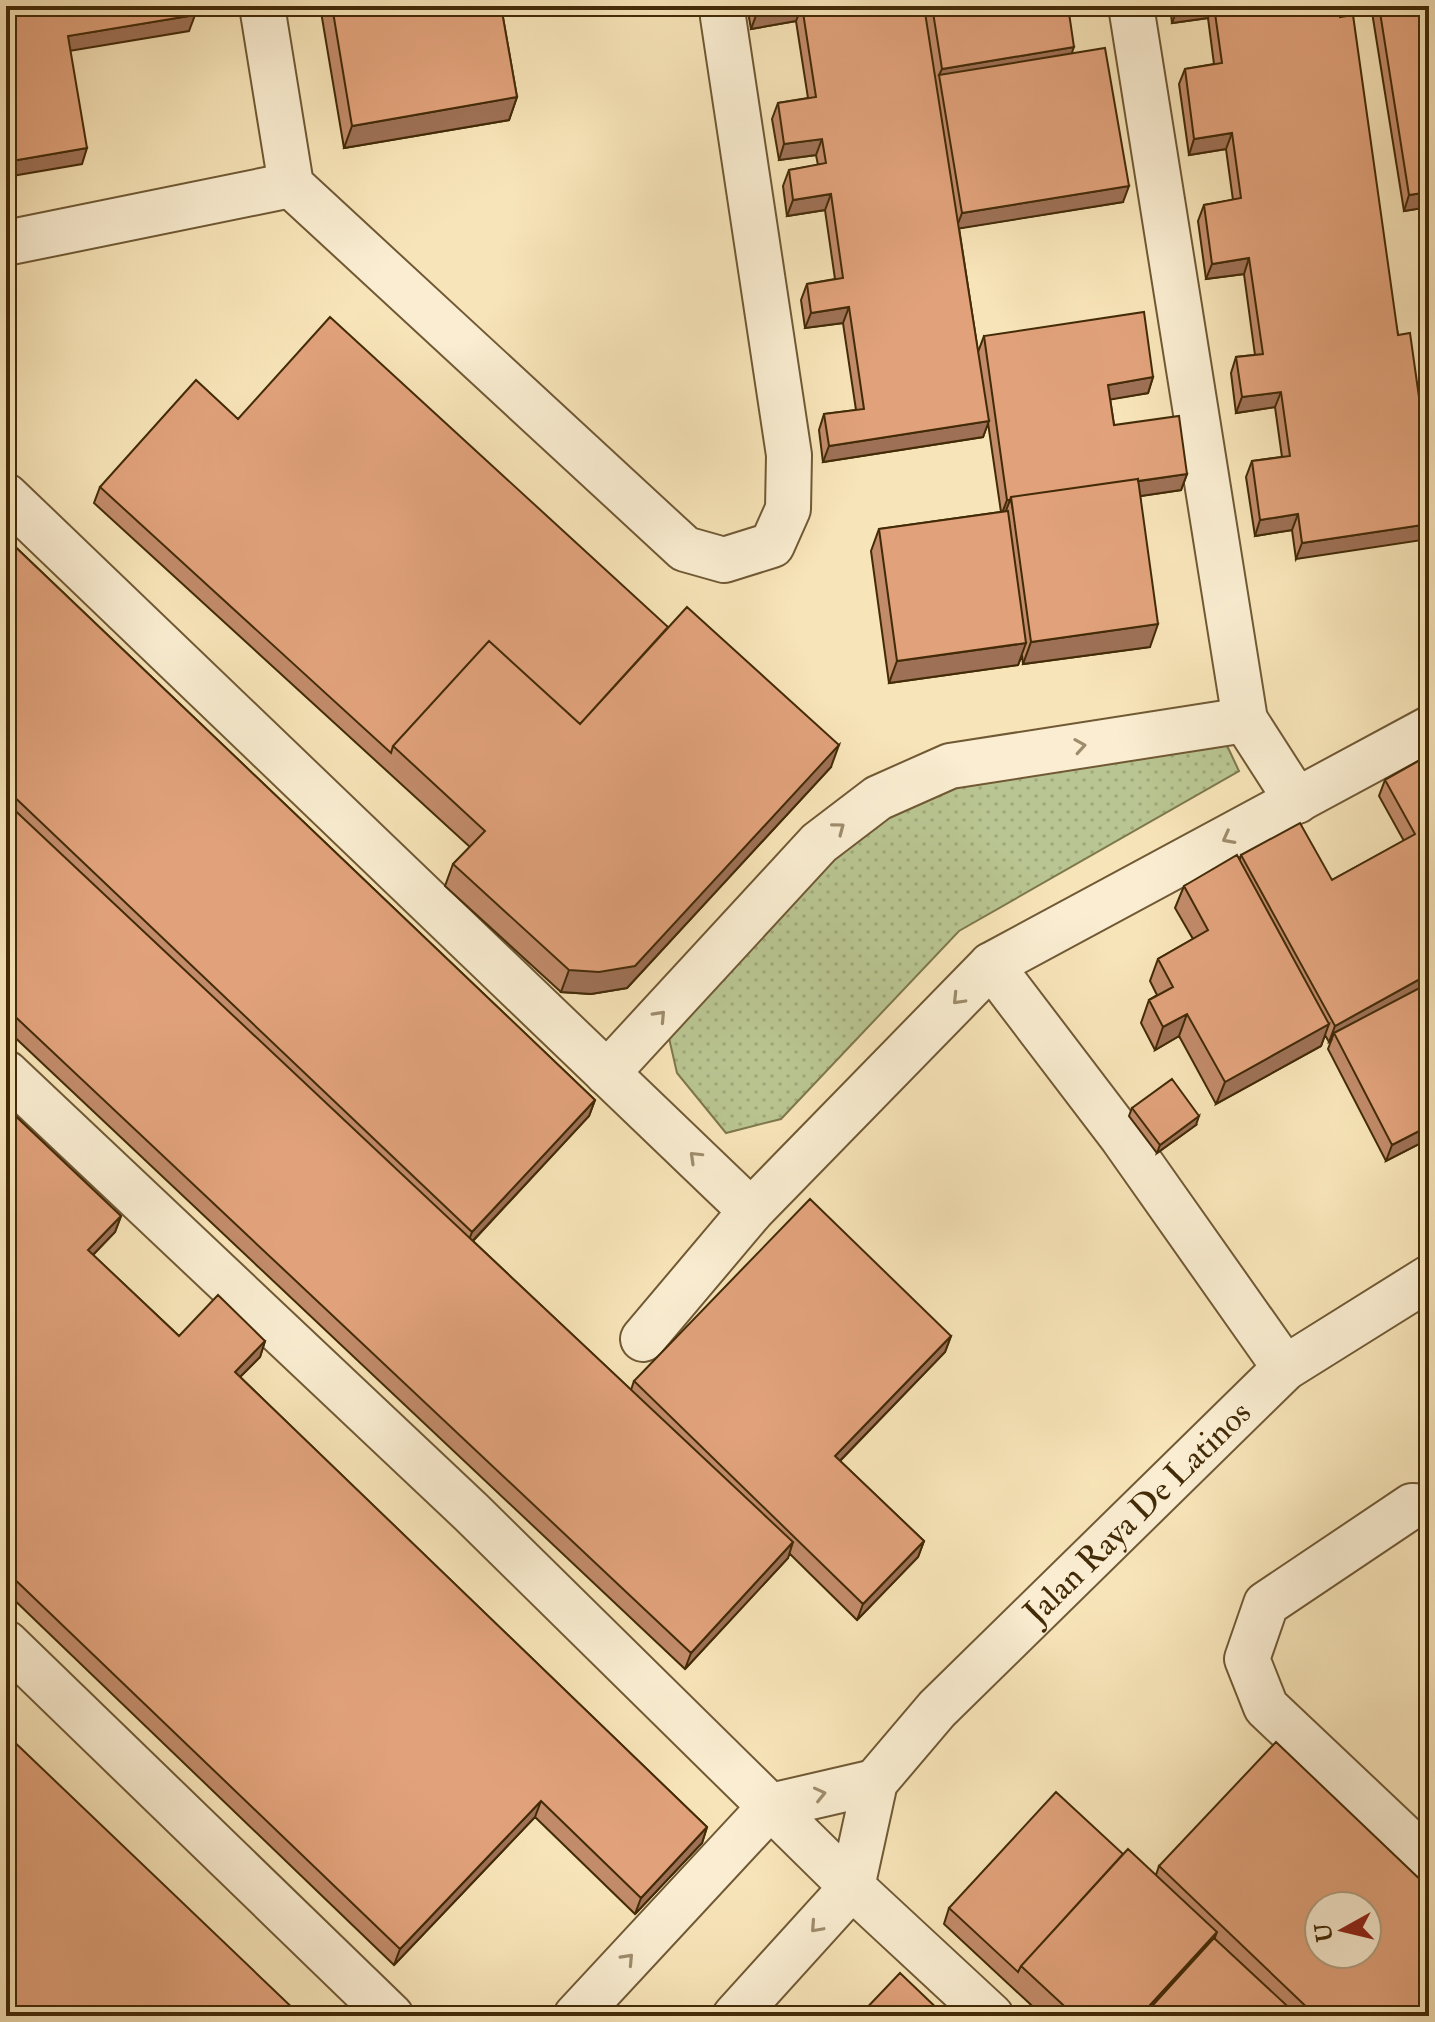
<svg xmlns="http://www.w3.org/2000/svg" width="1435" height="2022" font-family="'IM FELL Double Pica',serif">
  <style>
    .grass { fill: url(#grass-dots); stroke: #7e784d; stroke-width: 2 }
    .lines { fill: none; stroke-linecap: round; stroke-linejoin: round }
    .minor-casing { stroke: #705934; stroke-width: 48 }
    .minor { stroke: #faedd1; stroke-width: 44 }
    .wall { fill: #c28b6a; stroke: #432b08; stroke-width: 2 }
    .shaded-wall { fill: #9e7156; stroke: #432b08; stroke-width: 2 }
    .building { fill: #e1a27b; stroke: #432b08; stroke-width: 2; fill-rule: evenodd }
    .oneway { stroke: #9e8c6c }
    .labels { text-anchor: middle; dominant-baseline: central; stroke-width: 8; stroke-linejoin: round; paint-order: stroke }
    .street-label { font-size: 34px; fill: #432b08; stroke: #faedd1 }
  </style>
  <defs>
    <pattern id="grass-dots" width="8" height="8" patternUnits="userSpaceOnUse" patternTransform="scale(2)"><rect width="8" height="8" fill="#b9c592"/><path d="M2 2h.1M6 6h.1" fill="none" stroke="#a0a97c" stroke-width="1.8" stroke-linecap="round"/></pattern>
  </defs>
  <rect width="100%" height="100%" fill="#f7e4b8"/>
  <filter id="stains"><feTurbulence type="fractalNoise" baseFrequency=".0025" numOctaves="4"/><feColorMatrix values="0 0 0 0 .2 0 0 0 0 .09 0 0 0 0 .02 0 0 0 .5 -.17"/></filter>
  <radialGradient id="worn" r=".72"><stop offset=".6" stop-color="#630" stop-opacity="0"/><stop offset="1" stop-color="#630" stop-opacity=".3"/></radialGradient>
  <path class="grass" d="M1213,716l26,55 -280,160 -178,188 -55,14 -49,-60 -8,-35 191,-220 92,-41z"/>
  <g class="lines">
    <defs>
      <g id="minor">
        <path d="M262,6l29,179 394,364 39,11 48,-15 16,-36 1,-54 -66,-438"/>
        <path d="M1131,6l114,714 52,81"/>
        <path d="M6,243l285,-58"/>
        <path d="M6,496l745,715"/>
        <path d="M991,965l131,172 163,231"/>
        <path d="M6,1073l465,439 381,375 139,129"/>
        <path d="M607,1073l212,-230 59,-45 72,-32 295,-46"/>
        <path d="M643,1339l108,-128 240,-246 438,-236"/>
        <path d="M1429,1507l-17,-1 -146,98 -19,55 19,48 163,154"/>
        <path d="M6,1643l385,373"/>
        <path d="M576,2016l195,-210 104,-24"/>
        <path id="s1" d="M735,2016l117,-129 23,-105 62,-73 348,-341 144,-90"/>
      </g>
    </defs>
    <use href="#minor" class="minor-casing"/>
    <use href="#minor" class="minor"/>
  </g>
  <path class="wall" d="M320,6h181l16,91 -8,23 -165,28z
    M747,6h321l4,47 51,149 -164,26 19,124 6,-16 169,41 -5,16 -38,6 4,26 73,49 -6,16 -41,6 10,151 -127,17 -1,-9 -4,10 -129,18 -18,-132 8,-22 122,-17 -13,-89 -5,14 -160,25 -4,-32 5,-16 32,-4 -13,-87 -38,5 -4,-28 6,-16 28,-5 -10,-69 -38,6 -4,-30 6,-16 29,-5 -2,-10 -37,5 -7,-41 6,-16 30,-5 -12,-77 -45,8z
    M1170,6h168l60,329 -102,224 -4,-29 -37,6 -9,-59 6,-16 30,-4 -7,-50 -39,6 -5,-40 5,-16 19,-2 -11,-81 -38,5 -8,-58 6,-16 29,-5 -7,-51 -37,6 -10,-71 6,-15 29,-5 -6,-46 -36,5z
    M1371,6h58v201l-25,4z
    M238,419l430,208 163,140 -204,221 -36,6 -30,-2 -116,-106 8,-22 17,-17 -376,-344 6,-16z
    M6,538l589,562 -6,16 -116,125 158,149 3,-9 317,-45 -6,16 -105,109 84,80 -6,16 -61,63 -68,-67 -1,5 -103,111 -679,-640z
    M1429,755v384l-43,22 -58,-112 3,-8 -2,1 -4,-7 -4,11 -105,58 -37,-68 -24,14 -14,-27 8,-23 8,-5 -7,-14 8,-22 35,-20 -18,-31 9,-22 56,-27 1,-4 91,25 72,-39 -25,-45 6,-16z
    M6,1107l115,109 -6,16 -22,23 86,81 86,5 -5,16 -20,20 467,450 -5,16 -67,71 -100,-97 -141,148 -388,-373z
    M1132,1108l64,17 -39,28 -28,-37z
    M1123,1854l33,21 3,-9 270,150h-386l-99,-92 5,-16z"/>
  <path class="shaded-wall" d="M798,6h4l-6,15 -45,8 6,-16z
    M1188,6h24l-4,12 -36,5 6,-16z
    M195,15l-6,16 -126,21 5,-16z
    M1074,47l-8,22 -127,6 3,-6z
    M517,97l-8,23 -165,28 8,-22z
    M1232,133l-6,16 -37,6 5,-16z
    M822,139l-6,16 -37,5 5,-16z
    M87,148l-5,16 -76,13v-15z
    M1129,186l-6,16 -167,27 6,-16z
    M1429,192v15l-25,4 5,-16z
    M831,194l-6,16 -38,6 6,-16z
    M1249,258l-5,16 -38,5 6,-15z
    M849,307l-6,16 -38,5 6,-15z
    M1153,377l-5,16 -46,8 6,-16z
    M1281,392l-6,15 -39,6 6,-16z
    M989,421l-6,16 -160,25 6,-16z
    M1187,474l-6,16 -167,25 -3,-15z
    M1007,500h3l-6,16h-3z
    M1298,514l-6,16 -37,6 5,-16z
    M1429,524v15l-133,20 6,-16z
    M1158,624l-8,23 -127,17 8,-22z
    M1026,643l-8,22 -129,18 8,-22z
    M839,745l-8,22 -204,221 -36,6 -30,-2 8,-22z
    M1429,974v12l-95,47 -3,8 -2,1 6,-16z
    M1187,1014l-8,22 -24,14 8,-23z
    M1329,1024l-8,22 -105,58 9,-22z
    M595,1100l-6,16 -123,132 6,-16z
    M1199,1116l-3,9 -39,28 3,-8z
    M1429,1126v13l-43,22 6,-16z
    M121,1216l-6,16 -33,34 6,-16z
    M951,1336l-6,16 -116,120 6,-16z
    M265,1341l-5,16 -31,31 6,-16z
    M924,1541l-6,16 -61,63 6,-16z
    M793,1542l-5,16 -103,111 6,-16z
    M541,1801l-6,16 -141,148 6,-16z
    M707,1827l-5,16 -67,71 6,-16z
    M1217,1932l-8,22 -57,62h-12z"/>
  <path class="building" d="M6,6h187l2,9 -127,21 19,112 -81,14z
    M332,6h169l16,91 -165,29z
    M755,6h43l-41,7z
    M802,6h122l65,415 -160,25 -5,-32 40,-5 -15,-102 -38,6 -4,-29 36,-6 -12,-84 -38,6 -4,-30 37,-7 -4,-24 -38,5 -6,-41 38,-6z
    M932,6h136l6,41 -132,22z
    M1214,6h124l2,11 13,-2 45,320 12,-2 19,135v56l-127,19 -4,-29 -38,6 -8,-59 38,-5 -9,-64 -39,5 -6,-40 27,-3 -14,-96 -37,6 -8,-59 37,-7 -9,-65 -38,6 -9,-70 37,-6z
    M1379,6h50v186l-20,3z
    M1105,48l24,138 -167,27 -23,-138z
    M1144,312l9,65 -45,8 6,40 65,-9 8,58 -49,7v-2l-127,18 -1,3h-3l-23,-164z
    M330,317l338,310 -88,97 -91,-83 -96,105 -2,7 -291,-266 96,-107 42,39z
    M1138,479l20,145 -127,18 -20,-145z
    M1008,511l18,132 -129,18 -18,-132z
    M6,538l589,562 -123,132 -466,-443z
    M687,607l152,138 -204,221 -36,6 -30,-2 -116,-106 32,-33 -92,-85 96,-105 91,83z
    M1429,755v219l-94,52 -94,-171 59,-32 32,57 83,-46 -30,-54z
    M6,802l787,740 -102,111 -685,-645z
    M1237,855l92,169 -104,58 -38,-68 -24,13 -14,-27 24,-13 -15,-28 50,-29 -24,-44z
    M1429,983v143l-37,19 -58,-112z
    M1172,1079l27,37 -39,29 -28,-37z
    M6,1107l115,109 -33,34 91,86 39,-41 47,46 -30,31 472,455 -66,71 -100,-97 -141,148 -394,-378z
    M810,1199l141,137 -116,120 89,85 -61,63 -229,-223z
    M6,1734l295,282h-295z
    M1276,1742l153,146v128h-113l-157,-150zM1319,1906h48v48h-48z
    M1056,1792l67,62 -102,112 -3,6 -69,-64z
    M1128,1849l89,83 -77,84h-65l-54,-50z
    M1214,1938l84,78h-155z
    M900,1973l45,43h-86z"/>
  <defs><path id="oneway-chevron" d="M-2-3.5L2.5 0L-2 3.5" fill="none" stroke-width="1.6" stroke-linecap="round" stroke-linejoin="round" transform="scale(2)"/></defs>
  <g class="oneway">
    <use href="#oneway-chevron" transform="translate(1080 746) rotate(-9)"/>
    <use href="#oneway-chevron" transform="translate(839 828) rotate(-37)"/>
    <use href="#oneway-chevron" transform="translate(1228 838) rotate(152)"/>
    <use href="#oneway-chevron" transform="translate(958 999) rotate(134)"/>
    <use href="#oneway-chevron" transform="translate(660 1016) rotate(-47)"/>
    <use href="#oneway-chevron" transform="translate(695 1157) rotate(-136)"/>
    <use href="#oneway-chevron" transform="translate(820 1794) rotate(-13)"/>
    <use href="#oneway-chevron" transform="translate(816 1927) rotate(132)"/>
    <use href="#oneway-chevron" transform="translate(628 1959) rotate(-47)"/>
  </g>
  <g class="labels">
    <g class="street-label">
      <text stroke="none"><textPath href="#s1" startOffset="658">Jalan Raya De Latinos</textPath></text>
    </g>
  </g>
  <rect width="1435" height="2022" fill="none" stroke="#f7e4b8" stroke-width="32"/>
  <rect x="8" y="8" width="1419" height="2006" fill="none" stroke="#432b08" stroke-width="4"/>
  <rect x="16" y="16" width="1403" height="1990" fill="none" stroke="#432b08" stroke-width="2"/>
  <g transform="translate(1343 1930) rotate(262)"><circle r="38" fill="#faedd1" stroke="#b19f81" stroke-width="2"/>
  <path d="M0-6L14 30L0 20L-14 30Z" fill="#8f2418"/>
  <text y="-12" font-size="22" font-weight="bold" text-anchor="middle" fill="#432b08">U</text>
  </g>
  <rect width="100%" height="100%" filter="url(#stains)"/>
  <rect width="100%" height="100%" fill="url(#worn)"/>
</svg>
